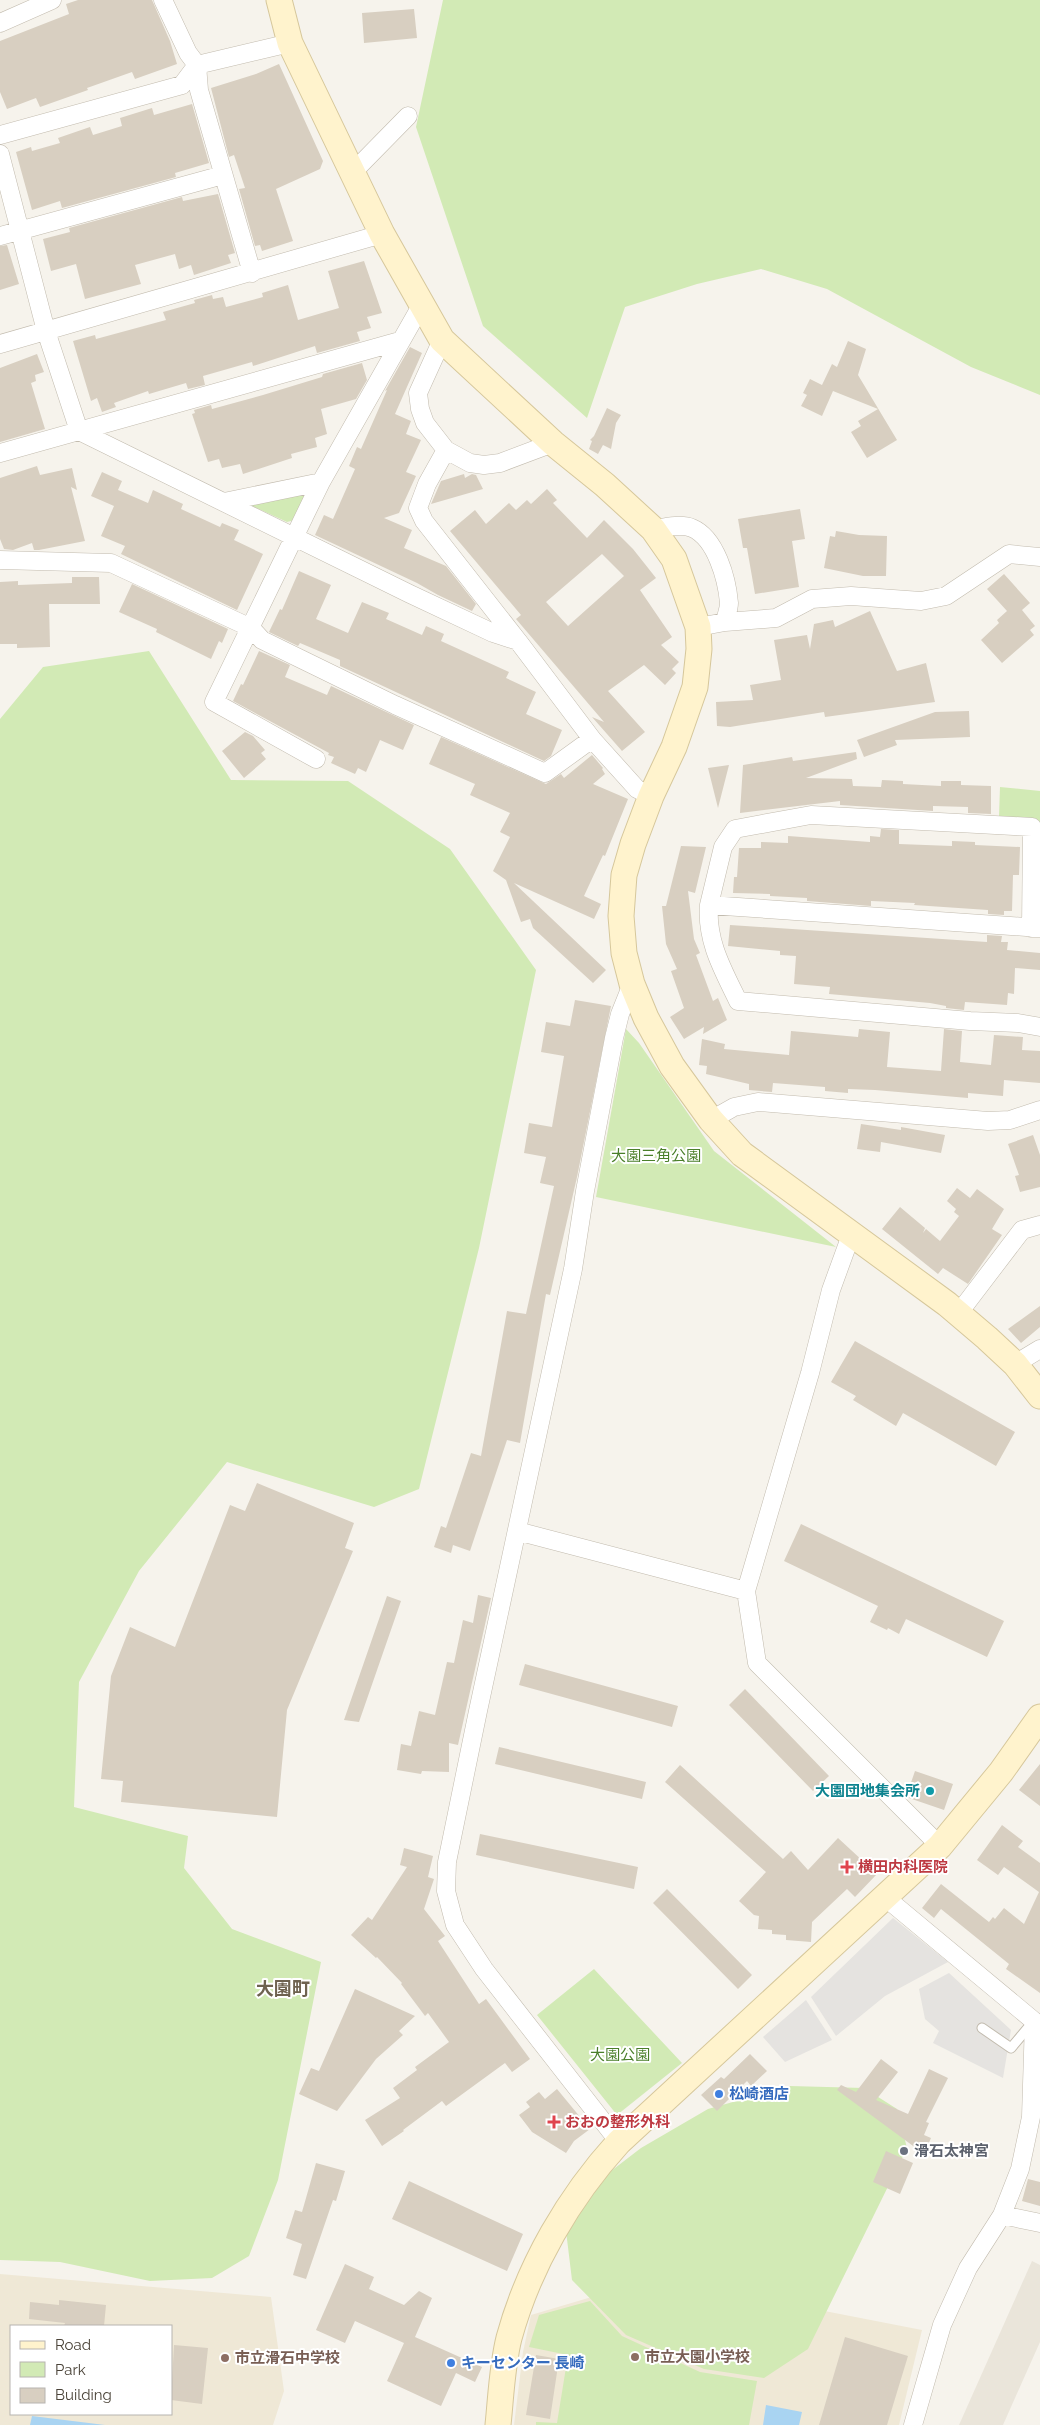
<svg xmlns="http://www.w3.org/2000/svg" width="1040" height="2425" font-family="Raleway,'Noto Sans JP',sans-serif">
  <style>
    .residential { fill: #eae5da }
    .education { fill: #efe8d6; fill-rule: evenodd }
    .green { fill: #d2eab5 }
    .parking { fill: #e5e3e0 }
    .water { fill: #a9d4f2 }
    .building { fill: #d8cfc1; fill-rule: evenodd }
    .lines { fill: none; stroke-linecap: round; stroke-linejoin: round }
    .lane-casing { stroke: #c2bbae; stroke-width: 11 }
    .street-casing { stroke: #c2bbae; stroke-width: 19 }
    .secondary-casing { stroke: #d6c79b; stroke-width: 27 }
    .lane { stroke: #fff; stroke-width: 9 }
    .street { stroke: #fff; stroke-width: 18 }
    .secondary { stroke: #fff3cd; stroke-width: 25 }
    .culture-dot { fill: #0f9aa8; stroke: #fff; stroke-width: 2 }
    .health-dot { fill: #e0444e; stroke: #fff; stroke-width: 2 }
    .shop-dot { fill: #3f7fe0; stroke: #fff; stroke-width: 2 }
    .worship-dot { fill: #6b7280; stroke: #fff; stroke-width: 2 }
    .education-dot { fill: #8d6e63; stroke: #fff; stroke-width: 2 }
    .labels { text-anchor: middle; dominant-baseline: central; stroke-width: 4; stroke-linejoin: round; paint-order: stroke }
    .park-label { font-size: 15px; fill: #4a7f2a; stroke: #fff }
    .culture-label { font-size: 15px; font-weight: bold; fill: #0d838f; stroke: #fff; text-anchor: end }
    .health-label { font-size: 15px; font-weight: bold; fill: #be3a42; stroke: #fff; text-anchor: start }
    .shop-label { font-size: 15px; font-weight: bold; fill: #366cbe; stroke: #fff; text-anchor: start }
    .worship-label { font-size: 15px; font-weight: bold; fill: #5b616d; stroke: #fff; text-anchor: start }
    .education-label { font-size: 15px; font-weight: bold; fill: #785e54; stroke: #fff; text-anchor: start }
    .quarter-label { font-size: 18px; font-weight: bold; fill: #6e6250; stroke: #fff }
  </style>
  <rect width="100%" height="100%" fill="#f6f3ec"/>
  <path class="residential" d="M1032,2261l8,4v77l-37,83h-44z"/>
  <path class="education" d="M0,2274l271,23 13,94 -11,34h-273zM11,2326h160v88h-160z
    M595,2296l209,11 118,23 -23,95h-385l9,-73 8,-37z"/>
  <path class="green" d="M443,0h597v395l-69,-28 -144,-78 -66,-20 -64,15 -72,23 -38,111 -104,-92 -67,-199z
    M311,489l-16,31 -8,2 -37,-17z
    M149,651l82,129 117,1 102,68 86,121 -57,278 -60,241 -45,18 -147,-45 -88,109 -60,111 -5,125 114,29 -4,32 48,61 89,33 -43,218 -29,76 -37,22 -62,3 -90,-19 -60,-2v-1541l43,-52z
    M1000,787l40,4v33l-41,-7z
    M626,1029l13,14 75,108 122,96 -240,-50z
    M594,1969l88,94 -65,52 -80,-100z
    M790,2086l74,2 33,21 10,39 -99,201 -44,29 -60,-9 -78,-34 -54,-55 -6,-49 19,-40 56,-43 67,-39z
    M590,2301l32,35 78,36 57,9 -8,44h-213v-3l21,1 11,-68 -39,-8 10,-32z"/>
  <path class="parking" d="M893,1918l55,44 -63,34 -49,40 -25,-39z
    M949,1973l62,57 -8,48 -70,-35 6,-12 -14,-12 -6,-30z
    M806,2000l26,40 -47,22 -22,-25z"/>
  <path class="water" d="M766,2405l36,7 -3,13h-36z
    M32,2416l73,9h-75z"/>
  <path class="building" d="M78,0h74l18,41 7,23 -42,15 -3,-7 -45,16 1,2 -48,17 -4,-9 -29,11 -7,-17v-51l69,-27 -3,-10z
    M414,9l3,29 -53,5 -2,-30z
    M279,64l44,97 -3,8 -44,20 17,52 -31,10 -2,-6 -5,1 -16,-57 6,-1 -11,-33 -5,2 -18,-69 45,-14z
    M192,104l17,59 -34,10 1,4 -114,31 -2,-7 -28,9 -16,-58 15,-5 1,4 28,-8 -2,-5 32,-11 3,8 29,-9 -2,-8 32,-10 2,7z
    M218,194l17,59 -7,2 3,8 -37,12 -3,-10 -12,4 -4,-15 -40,11 6,19 -56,15 -9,-35 -25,7 -8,-32 27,-7 -1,-4 113,-31 1,4z
    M7,245l12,39 -19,6v-44z
    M364,261l18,52 -15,4 4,11 -14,4 3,9 -43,12 -2,-7 -62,20 -1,-4 -49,14 2,9 -17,4 -2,-6 -37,11 -1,-3 -34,12 2,4 -14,5 -5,-14 -6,3 -18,-60 22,-6 1,4 70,-19 -3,-8 32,-9 -1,-3 18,-5 1,4 10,-2 3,10 37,-10 -1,-4 26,-8 10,35 41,-12 -11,-37z
    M848,341l18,8 -8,26 39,65 -30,18 -16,-26 10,-6 -3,-5 20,-12 -45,-18 -11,25 -21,-10 6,-11 -4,-2 7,-14 12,6 10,-21 5,3z
    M410,347l12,6 -27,61 16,7 -5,13 15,6 -15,32 10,4 -17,37 -15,5 28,12 -8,18 42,18 30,38 -4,7 -34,-16 -21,-12 -102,-48 9,-20 9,4 22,-50 -6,-3 8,-19 4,2 26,-59 -2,1z
    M37,354l7,18 -9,3 1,6 -5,2 14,46 -45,13v-74z
    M362,363l5,17 -11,19 -35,10 6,25 -12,4 2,9 -26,7 1,4 -49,16 -3,-10 -18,4 -3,-9 -11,3 -16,-48 3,-1 -1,-3 17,-5 1,4 51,-14 59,-18 1,-3z
    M607,408l14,7 -5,8 -5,26 -8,-4 -5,9 -9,-5 3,-8 -2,-1 4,-4z
    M37,466l3,9 32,-7 5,22 -6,-3 14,54 -46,9h-5l-2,-7 -19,7 -9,-1 -4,-10v-61z
    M102,472l20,9 -4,9 30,13 5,-13 30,14 -2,5 39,18 2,-4 17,7 -5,10 29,14 -26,56 -116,-56 4,-8 -24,-10 13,-30 -23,-10z
    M464,474l1,4 7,-4 4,1 7,14 -52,15 10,-23z
    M547,489l10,11 -4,3 34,35 17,-18 29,29 23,29 -16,12 32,47 -11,8 18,17 -7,7 4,4 -11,12 -21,-20 -36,26 37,41 -23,19 -30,-34 12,5 -88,-103 5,-4 -71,-84 25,-21 11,14 23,-21 7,7 11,-10 4,4zM602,554l22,22 -56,50 -22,-24z
    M800,509l5,30 -13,2 7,46 -44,7 -8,-46h-4l-5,-29z
    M836,531l23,4 28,1 -1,40h-23l-39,-8 6,-32 5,1z
    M299,571l32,14 -15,34 32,14 14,-31 27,11 -3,6 36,16 4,-9 18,8 -3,7 68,31 -3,6 30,14 -10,22 36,16 -11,26 -7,5 -204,-95v-6l-40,-17 -2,3 -29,-14 11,-23 2,1z
    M1004,574l26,29 -8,7 13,16 -5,4 4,5 -32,28 -21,-23 18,-17 -2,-3 10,-9 -20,-22z
    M72,577h27l1,27h-51l1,43 -33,1v-4h-17v-62l18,-1v4l54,-2z
    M132,584l96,45 -6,14 -3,-2 -8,18 -55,-27 1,-3 -38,-17z
    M870,611l27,60 29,-8 9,39 -110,15 -1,-5 -94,15 -13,-1 -1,-24 37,-2 -3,-15 31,-5 -7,-40 33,-5 3,14 4,-25 19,-4 2,7z
    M259,651l31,14 -5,12 42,18 4,-9 83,39 -11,25 -23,-10 -14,32 -8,-4 -3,6 -24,-11 3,-6 -6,-2 1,-2 -96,-52 8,-17 2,1z
    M969,711l1,26 -75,3 2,5 -33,12 -7,-17 78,-28z
    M245,732l8,4 12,14 -4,3 5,6 -22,19 -22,-27z
    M441,737l105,47 15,-10 3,4 28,-23 11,13 -1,1 3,5 -12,10 35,15 -23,57 -2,-1 -19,41 17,8 -7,15 -80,-36 92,87 -13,13 -60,-55 -3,-9 -9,3 -15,-42 -13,-9 17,-34 -10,-5 10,-19 -40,-18 5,-11 -46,-20z
    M856,752l1,7 -51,19 46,1 1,7 28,1 1,-7 21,1v3l38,2v-5h20v4l30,1v28l-23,-1v-6l-35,-1v5l-93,-6v-4l-100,12 3,-48 49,-8 1,4z
    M729,765l-11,43 -10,-40z
    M881,829l18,1v14l53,2v-5l23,1v3l45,2 -1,28h-6l-1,36h-8v4l-16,-1v-4l-74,-5 1,-2 -44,-2v5l-64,-5v-3l-37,-2v-2l-37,-1 1,-16h3l2,-29h22v-6l27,1v-7l82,6v-6l10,1z
    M681,846l25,1 -11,46 -7,-2 6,48 6,14 -4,2 17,46 5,-3 9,22 -24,14 1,-7 -20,12 -14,-22 14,-9 -13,-37 6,-2 -11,-25 -4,-38h4z
    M730,925l257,17v-7l15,1 -1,6h7l-1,8 33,3v17l-25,-2 -1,26 -6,-1 -1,12 -42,-3 -1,8 -18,-2v-2l-16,-3 -101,-9 1,-7 -36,-3 2,-28 -16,-1v-4l-52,-5z
    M575,1000l36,6 -34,171 -27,118 -4,-1 -26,149 -13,-3 -37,111 -17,-6 -2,8 -17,-6 7,-21 5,2 25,-75 10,3 26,-145 19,3 28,-128 -14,-3 6,-26 -22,-4 5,-30 23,4 12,-71 -23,-4 5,-30 24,4z
    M859,1029l31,3 -3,35 54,4 3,-42 18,2 -2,31 31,3 3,-30 29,2 -1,13 18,1v32l-36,-3 -1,16 -35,-3v5l-93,-8 -27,-1v4l-23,-2v-4l-52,-4 -1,9 -23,-2v-6l-43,-10 1,-8 -8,-1 3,-26 23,5 -1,5 65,6 2,-24 67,6z
    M861,1124l40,6v-3l44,8 -4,18 -60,-11 -1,10 -23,-3z
    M1033,1135l7,20v32l-20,5 -5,-16 4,-1 -11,-31z
    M957,1188l13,10 7,-9 27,20 -12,20 10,6 -34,49 -25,-16 -5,6 -56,-45 18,-22 25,21 -2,5 3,-4 14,12 19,-25 -5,-4 2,-3 -9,-8z
    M1040,1306v21l-19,16 -13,-14z
    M855,1341l160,91 -19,34 -93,-53 -7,13 -43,-26 3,-4 -25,-14z
    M257,1483l97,40 -9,25 8,3 -66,159 -10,107 -156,-15 2,-21 -22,-2 10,-103 19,-49 45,20 55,-142 15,6z
    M801,1524l203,97 -17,36 -81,-38 -7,15 -11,-6 -1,2 -17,-8 8,-16 -94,-45z
    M478,1595l13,3 -33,147 -9,-2v29l-27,-1 -1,3 -24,-4 4,-26 10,2 8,-35 16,4 12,-53 7,1 9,-43 10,3z
    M387,1596l14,5 -42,121 -15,-2z
    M525,1664l153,42 -6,21 -153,-42z
    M745,1689l84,87 -16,15 -84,-86z
    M499,1747l147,35 -4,17 -147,-35z
    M1040,1764v42l-21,-16z
    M680,1765l103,94 8,-8 17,19 30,-32 39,36 -22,23 -8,-8 -35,33 -1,20 -25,-2v-5l-14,-1v-4l-14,-1 1,-13 -5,-1 -15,-14 27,-29 -101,-90z
    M915,1771l38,13 -9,26 -38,-13z
    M1002,1825l21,16 -5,6 22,16v130l-34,-24 3,-5 -68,-55 -7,9 -12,-10 19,-24 48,38 4,-5 2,2 9,-11 20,16 15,-32 -35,-25 -6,8 -21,-15z
    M480,1834l158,33 -4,22 -158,-34z
    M404,1848l29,8 -5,21 6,2 -10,30 21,27 -7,5 41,63 7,-5 44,60 -18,13 -7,-9 -59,43 -4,-5 -39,29 1,1 -22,15 -17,-26 35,-22 -7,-10 24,-18 -2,-3 34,-25 -21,-29 -3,3 -24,-32 1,-1 -25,-26 -1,1 -25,-23 17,-18 4,3 35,-53 -7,-2z
    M667,1889l85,86 -14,14 -85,-86z
    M355,1989l60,27 -16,15 4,4 -27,24 -39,52 -38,-17 12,-26 8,3z
    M750,2054l17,17 -16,15 -4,-5 -30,30 -16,-16 20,-18 3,2z
    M881,2059l17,13 -22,28 32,14 21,-45 19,9 -22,44 3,1 -5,12 7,3 -7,16 -87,-64 4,-5 15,7z
    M557,2089l33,40 -16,12 -8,12 -34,-21 -13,-17 11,-8 -4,-5 13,-10 6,7z
    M886,2151l27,12 -13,31 -27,-12z
    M316,2163l29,8 -9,30 -3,-1 -27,79 -13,-4 9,-31 -16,-6 9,-28 7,2z
    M1028,2179l12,3v24l-18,-5z
    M409,2181l114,53 -16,37 -115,-52z
    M345,2264l29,13 -5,12 35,16 15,-14 13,7 -17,39 67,30 -7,15 -19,-9 -15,33 -54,-25 17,-38 -49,-22 -10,22 -29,-13z
    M59,2300l47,5 -2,21h-40l1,-3 -36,-4 1,-17 29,3z
    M845,2337l63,19 -21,69h-68z
    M174,2345l34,3 -6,56 -31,-4z
    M536,2355l23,4 -9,60 -24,-4z"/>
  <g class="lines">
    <defs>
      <path id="lane" d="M982,2028l29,20 21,-25"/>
      <path id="street" d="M163,0l25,53 9,12 2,25 53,183
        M0,23l52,-23
        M0,135l182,-50 15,-20 93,-22
        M0,154l46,177 33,100 331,163 83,39 25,8 74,98 45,50 14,7
        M353,172l55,-56
        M0,236l223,-61
        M442,340l-24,53 2,16 5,14 21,27 24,13 14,2 16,-2 53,-20
        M0,344l382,-110
        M446,450l-19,34 -9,24 6,13 94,120
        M0,453l400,-112
        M224,502l97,-20
        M653,529c12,-1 27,-6 39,-1 24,10 35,51 37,75 0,6 -3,13 -4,19
        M0,560l111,3 140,65 11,12 133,65 150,68 47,-34
        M698,627l27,-5 51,-4 36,-19 39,-3 70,5 25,-5 63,-42 31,3
        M316,759l-102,-57 107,-220 100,-176
        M709,905l14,-58 12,-18 76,-14 221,12 -1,101
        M1040,928l-331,-23c-3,36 14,65 29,96l232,20 48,2 22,4
        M711,1120l23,-13 24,-5 230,19 22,-1 30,-10
        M851,1235l-20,55 -21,83 -64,218 11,72 183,183
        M958,1314l64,-84 18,-5
        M1015,1364l25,-15
        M517,1531l229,60
        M886,1898l154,128
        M619,2142l-135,-173 -29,-44 -9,-34 1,-29 31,-151 95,-442 12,-78 29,-153 6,-24 12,-30
        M1002,2215l38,8
        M913,2425l29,-100 26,-57 34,-53 18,-46 11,-52 3,-96"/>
      <path id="secondary" d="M279,0l11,43 92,191 60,106 111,103 52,42 48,44 21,30 24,68 1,22 -4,38 -21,60 -23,49 -18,48 -9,31 -3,41 3,37 8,31 14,34 26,48 39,54 31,34 205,150 40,34 28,26 25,32
        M498,2425c3,-29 4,-59 11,-87 20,-73 60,-141 110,-196l321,-296 61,-74 39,-55"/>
    </defs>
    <use href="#lane" class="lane-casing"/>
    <use href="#street" class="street-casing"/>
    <use href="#secondary" class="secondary-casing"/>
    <use href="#lane" class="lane"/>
    <use href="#street" class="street"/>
    <use href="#secondary" class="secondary"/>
  </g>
  <circle class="culture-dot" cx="930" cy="1791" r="5"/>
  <g class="health-dot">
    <path d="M844.5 1859.5h5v5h5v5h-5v5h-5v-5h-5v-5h5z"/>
    <path d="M551.5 2114.5h5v5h5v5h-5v5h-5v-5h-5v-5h5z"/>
  </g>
  <g class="shop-dot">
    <circle cx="719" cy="2094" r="5"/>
    <circle cx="451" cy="2363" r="5"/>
  </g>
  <circle class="worship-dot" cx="904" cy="2151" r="5"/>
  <g class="education-dot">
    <circle cx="635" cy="2357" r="5"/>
    <circle cx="225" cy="2358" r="5"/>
  </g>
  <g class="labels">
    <g class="park-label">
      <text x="656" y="1156">大園三角公園</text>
      <text x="620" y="2055">大園公園</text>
    </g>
    <g class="culture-label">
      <text x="920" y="1791">大園団地集会所</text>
    </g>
    <g class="health-label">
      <text x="858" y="1867">横田内科医院</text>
      <text x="565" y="2122">おおの整形外科</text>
    </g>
    <g class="shop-label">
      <text x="729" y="2094">松崎酒店</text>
      <text x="461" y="2363">キーセンター 長崎</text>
    </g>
    <g class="worship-label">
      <text x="914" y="2151">滑石太神宮</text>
    </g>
    <g class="education-label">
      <text x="645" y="2357">市立大園小学校</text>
      <text x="235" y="2358">市立滑石中学校</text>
    </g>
    <g class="quarter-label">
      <text x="283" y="1988">大園町</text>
    </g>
  </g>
  <rect x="10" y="2325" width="162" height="90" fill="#ffffff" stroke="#b7b4b0"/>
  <rect x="20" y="2341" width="25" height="8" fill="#fff3cd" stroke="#b7b4b0"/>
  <text x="55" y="2350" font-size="15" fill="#4b4439">Road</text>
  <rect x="20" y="2362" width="25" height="15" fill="#d2eab5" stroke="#b7b4b0"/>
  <text x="55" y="2375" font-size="15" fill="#4b4439">Park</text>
  <rect x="20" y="2388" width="25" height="15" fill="#d8cfc1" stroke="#b7b4b0"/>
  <text x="55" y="2400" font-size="15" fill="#4b4439">Building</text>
</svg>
